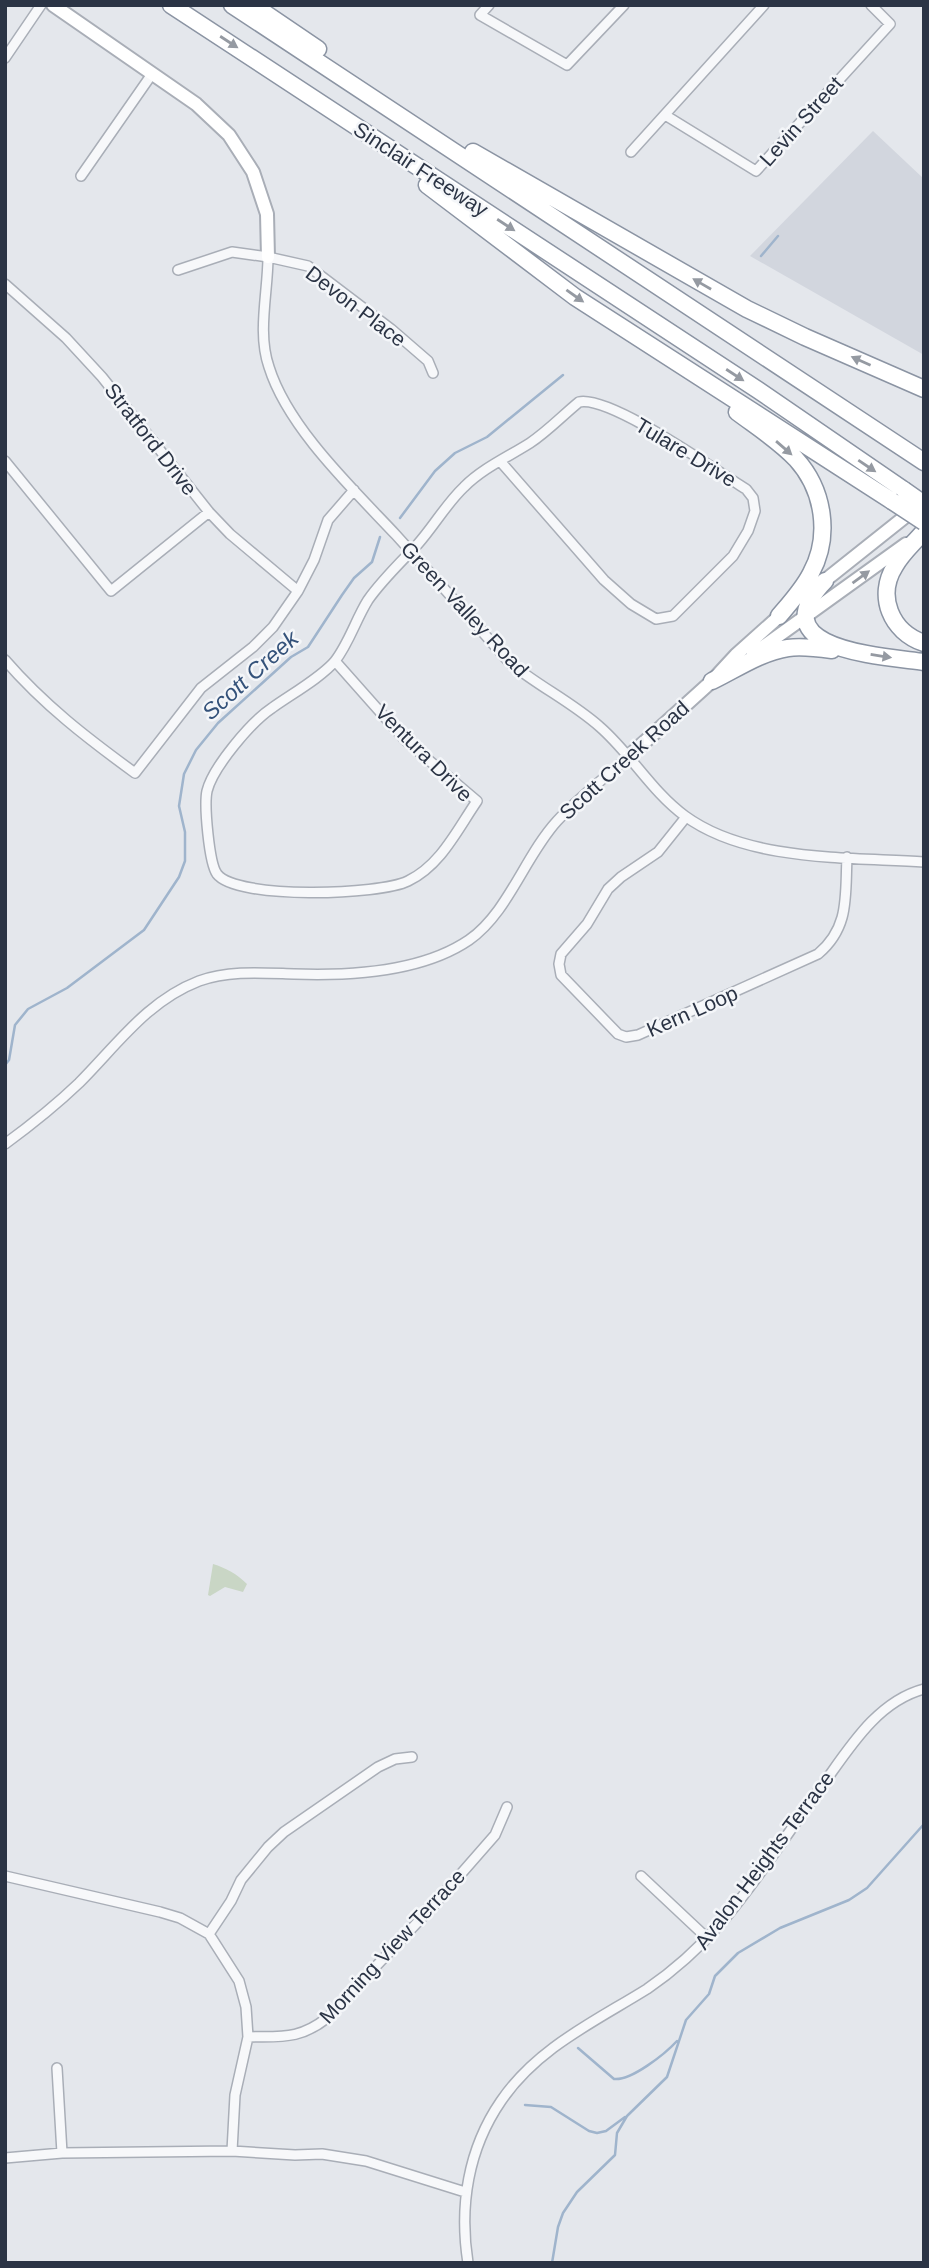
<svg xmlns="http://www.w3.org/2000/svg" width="929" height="2268" font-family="Helvetica,sans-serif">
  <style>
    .built { fill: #d2d6de }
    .green { fill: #c9d6c5 }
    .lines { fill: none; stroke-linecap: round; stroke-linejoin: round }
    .stream { stroke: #9fb4cc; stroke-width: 2.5 }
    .street-casing { stroke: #a9aeb7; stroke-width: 12 }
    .secondary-casing { stroke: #a9aeb7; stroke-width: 16 }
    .highway-casing { stroke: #8b94a3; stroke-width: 19 }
    .street { stroke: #f7f8fa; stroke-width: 9 }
    .secondary { stroke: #fff; stroke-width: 12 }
    .highway { stroke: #fff; stroke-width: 16 }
    .highway-bridge-casing { stroke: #8b94a3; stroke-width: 19; stroke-linecap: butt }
    .highway-bridge { stroke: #fff; stroke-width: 16 }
    .oneway { fill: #959aa2 }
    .labels { text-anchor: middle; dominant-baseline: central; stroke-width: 5; stroke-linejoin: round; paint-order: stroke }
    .street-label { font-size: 21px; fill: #2b3445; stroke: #f4f6f9 }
    .water-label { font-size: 23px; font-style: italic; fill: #34527a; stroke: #f4f6f9 }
  </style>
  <rect width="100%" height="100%" fill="#e4e7ec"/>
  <path class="built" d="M873,131l51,48v176l-174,-99z"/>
  <path class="green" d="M213,1564c13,4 24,10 34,20l-4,8 -18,-5 -15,9 -2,-1z"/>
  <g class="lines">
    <path class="stream" d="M761,256l17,-20
      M400,518l35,-47 20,-18 32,-16 76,-62
      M5,1065l4,-5 6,-35 13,-16 39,-21 77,-58 35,-53 6,-16v-29l-6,-26 5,-32 12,-24 22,-27 73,-66 17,-10 34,-52 12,-17 18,-16 8,-25
      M578,2048l36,31c17,2 51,-25 63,-38
      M525,2105l26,2 38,24 8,2 9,-2 19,-14
      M552,2263l6,-36 5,-14 14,-21 38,-37 2,-22 10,-17 40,-39 19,-57 23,-26 6,-18 23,-23 42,-25 69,-28 18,-12 57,-64"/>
    <defs>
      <path id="street" d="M489,5l-9,10 87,50 57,-60
        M5,58l36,-53
        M665,115l91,56 134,-147 -19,-19
        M631,152l133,-147
        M81,176l71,-102
        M268,257c0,35 -11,76 1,110 19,61 84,122 127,168 38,42 76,85 113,127 29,24 63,40 91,65 31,27 52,65 85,89 63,46 164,41 239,46
        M178,270l54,-18 36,5 40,9 83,63 37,32 5,12
        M5,284l61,54 36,39 107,135 21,22 68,57
        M5,461l106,130 98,-79
        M5,660c39,45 82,78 130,113l66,-85 52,-41 20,-20 25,-36 16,-31 14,-40 26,-30
        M335,661l70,79 72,61c-20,29 -36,64 -69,80 -28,14 -171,19 -191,-7 -8,-11 -13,-69 -10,-83 6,-24 44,-69 65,-83 18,-13 50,-31 63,-47 14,-18 21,-42 33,-61 14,-20 33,-38 49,-55 17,-19 29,-41 47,-58 19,-19 44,-30 66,-44 18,-12 33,-28 49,-41 31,-7 136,68 167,87l7,9 2,13 -7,20 -15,25 -60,60 -17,3 -25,-15 -27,-24 -104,-119
        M686,817l-28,35 -37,25 -13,12 -21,35 -26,30 -2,10 2,11 57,59 8,3 12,-2 180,-81c32,-27 27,-58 29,-97
        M5,1144c26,-19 51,-39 74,-61 38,-38 68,-82 120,-102 30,-11 64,-8 95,-7 55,2 128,-2 175,-34 39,-27 56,-84 88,-119 21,-23 48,-43 71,-64
        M5,1876l155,36 20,6 29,16 30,47 7,26 2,30 -13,58 -3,56
        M641,1876l66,62
        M209,1934l22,-33 10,-21 27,-33 16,-15 94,-65 17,-8 17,-2
        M248,2037c33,-1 51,3 79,-19l105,-111 63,-72 12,-28
        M57,2068l5,85
        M5,2158l57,-5 170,-2 63,4 27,-1 44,7 99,31
        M468,2263c-9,-57 0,-114 33,-162 36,-53 93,-79 146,-112 28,-19 52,-41 75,-67 35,-41 65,-88 97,-132 28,-38 56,-88 105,-101"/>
      <path id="secondary" d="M53,5l143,99 33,31 24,37 14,42 1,43
        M818,586l98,-78
        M753,654l153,-110
        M628,757l84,-76 24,-26 48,-43"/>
      <path id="highway" d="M171,5l587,385 146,100
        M232,5l692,457
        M253,5l65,44
        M473,152l274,157 58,28 119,52
        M427,185l148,112 317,204
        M737,412c20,15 42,29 59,47 28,31 35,77 15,114 -8,16 -21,30 -32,43
        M924,531c-10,12 -22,22 -29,35 -19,30 -4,66 29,77
        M825,581c-67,69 57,75 99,81
        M712,681c23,-11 49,-29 76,-33 14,-2 29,0 44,2"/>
    </defs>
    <use href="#street" class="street-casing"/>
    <use href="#secondary" class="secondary-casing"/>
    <use href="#highway" class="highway-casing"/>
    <use href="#street" class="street"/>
    <use href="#secondary" class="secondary"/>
    <use href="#highway" class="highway"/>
    <defs>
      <path id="highway-bridge" d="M904,490l20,14
        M892,501l32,21"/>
    </defs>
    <use href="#highway-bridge" class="highway-bridge-casing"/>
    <use href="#highway-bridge" class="highway-bridge"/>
  </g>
  <defs><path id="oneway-solid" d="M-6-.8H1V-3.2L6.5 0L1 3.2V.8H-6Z" transform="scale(1.75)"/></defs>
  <g class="oneway">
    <use href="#oneway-solid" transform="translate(229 42) rotate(33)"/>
    <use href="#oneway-solid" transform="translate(506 225) rotate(33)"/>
    <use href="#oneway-solid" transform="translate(702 284) rotate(-150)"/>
    <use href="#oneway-solid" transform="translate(575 296) rotate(35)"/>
    <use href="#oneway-solid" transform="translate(861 361) rotate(-156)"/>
    <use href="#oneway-solid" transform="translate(735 375) rotate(33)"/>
    <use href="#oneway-solid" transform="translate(784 448) rotate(41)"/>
    <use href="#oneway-solid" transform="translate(867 466) rotate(34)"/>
    <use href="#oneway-solid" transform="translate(861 577) rotate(-36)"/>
    <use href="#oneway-solid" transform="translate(881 656) rotate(9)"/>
  </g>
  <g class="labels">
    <g class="street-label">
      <text transform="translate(801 121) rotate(-48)">Levin Street</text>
      <text transform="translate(421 169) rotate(33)">Sinclair Freeway</text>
      <text transform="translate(356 306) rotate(37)">Devon Place</text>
      <text transform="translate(151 439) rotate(52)">Stratford Drive</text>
      <text transform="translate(686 452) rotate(31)">Tulare Drive</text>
      <text transform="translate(465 609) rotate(47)">Green Valley Road</text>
      <text transform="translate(424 753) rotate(45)">Ventura Drive</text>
      <text transform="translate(624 760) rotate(-42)">Scott Creek Road</text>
      <text transform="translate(692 1011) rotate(-24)">Kern Loop</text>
      <text transform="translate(764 1860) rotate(-53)">Avalon Heights Terrace</text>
      <text transform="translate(392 1946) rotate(-47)">Morning View Terrace</text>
    </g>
    <g class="water-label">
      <text transform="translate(250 675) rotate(-42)">Scott Creek</text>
    </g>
  </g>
  <rect width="929" height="2268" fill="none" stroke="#2b3445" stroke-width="14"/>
</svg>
